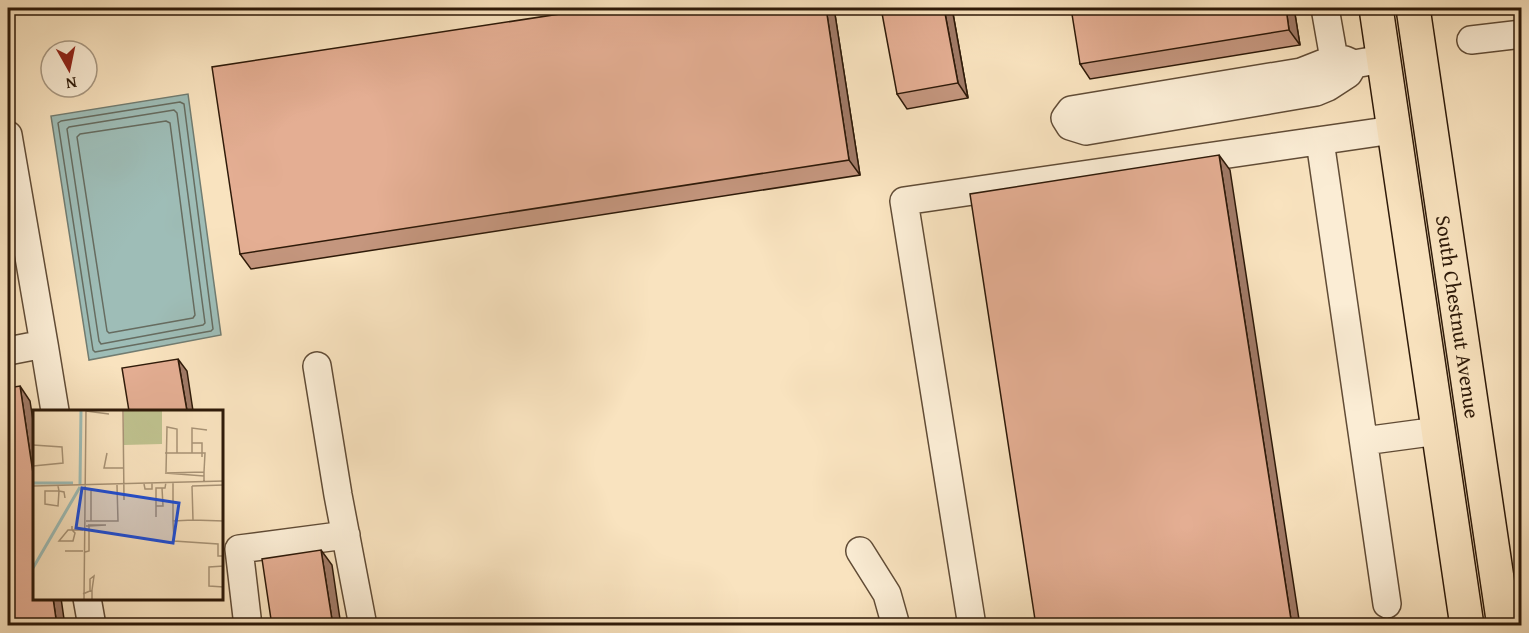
<svg xmlns="http://www.w3.org/2000/svg" width="1529" height="633" font-family="'Gentium Book Plus',serif">
  <style>
    .water { fill: #9ebdb7; stroke: #717c71; stroke-width: 1.5 }
    .lines { fill: none; stroke-linecap: round; stroke-linejoin: round }
    .shore { stroke: #666c60; stroke-width: 1.5 }
    .minor-casing { stroke: #614c36; stroke-width: 30 }
    .major-casing { stroke: #2e1a09; stroke-width: 36 }
    .minor { stroke: #fbedd5; stroke-width: 27 }
    .major { stroke: #f9e3bf; stroke-width: 33 }
    .wall { fill: #c4967e; stroke: #2e1a09; stroke-width: 1.5 }
    .shaded-wall { fill: #a07a67; stroke: #2e1a09; stroke-width: 1.5 }
    .building { fill: #e4ae93; stroke: #2e1a09; stroke-width: 1.5 }
    .labels { text-anchor: middle; dominant-baseline: central; stroke-width: 6; stroke-linejoin: round; paint-order: stroke }
    .street-label { font-size: 21px; fill: #2e1a09; stroke: #fbedd5 }
    .inset-river { fill: none; stroke: #9ebdb7; stroke-width: 3 }
    .inset-road { fill: none; stroke: #a89376; stroke-width: 1.5 }
    .view { fill: #1d4ed8; fill-opacity: 0.15; stroke: #1d4ed8; stroke-width: 3 }
    .inset-edge { fill: none; stroke: #2e1a09; stroke-width: 3 }
  </style>
  <rect width="100%" height="100%" fill="#f9e3bf"/>
  <filter id="stains"><feTurbulence type="fractalNoise" baseFrequency=".00333" numOctaves="4"/><feColorMatrix values="0 0 0 0 .2 0 0 0 0 .09 0 0 0 0 .02 0 0 0 .5 -.17"/></filter>
  <radialGradient id="worn" r=".72"><stop offset=".6" stop-color="#630" stop-opacity="0"/><stop offset="1" stop-color="#630" stop-opacity=".3"/></radialGradient>
  <path class="water" d="M188,94l33,241 -132,25 -38,-244z"/>
  <g class="lines">
    <path class="shore" d="M180,102l4,2 29,225 -2,2 -116,21 -2,-2 -35,-227 3,-2z
      M174,110l3,3 28,210 -2,2 -102,19 -2,-3 -32,-212 2,-2z
      M166,121l4,2 25,192 -2,3 -84,15 -2,-2 -30,-194 3,-3z"/>
    <defs>
      <path id="minor" d="M1325,8l9,51
        M1471,40l51,-6
        M1354,64l-6,10 -20,13 -12,5 -230,39 -16,-5 -5,-8 6,-8 230,-38 33,-13 11,1 9,4 29,-5
        M8,135l36,209
        M1320,141l67,463
        M8,351l36,-7 11,67
        M317,366l21,129 25,131
        M1364,441l74,-10
        M860,551l27,43 9,32
        M87,598l5,28
        M248,626l-9,-77 107,-14
        M972,626l-68,-425 489,-71"/>
      <g id="major">
        <path d="M1376,8l91,618"/>
        <path id="s1" d="M1413,8l91,618"/>
      </g>
    </defs>
    <use href="#minor" class="minor-casing"/>
    <use href="#major" class="major-casing"/>
    <use href="#minor" class="minor"/>
    <use href="#major" class="major"/>
  </g>
  <path class="wall" d="M834,8l26,167 -609,94 -11,-15z
    M952,8l16,90 -61,11 -10,-15z
    M1294,8l6,37 -210,34 -10,-15z"/>
  <path class="shaded-wall" d="M826,8h8l26,167 -11,-15z
    M944,8h8l16,90 -10,-15z
    M1286,8h8l6,37 -11,-15z
    M1219,155l11,15 70,456h-8z
    M178,359l9,12 6,40h-6z
    M20,386l10,15 4,26v53z
    M321,550l11,15 9,61h-8z
    M53,598h8l4,28h-8z"/>
  <path class="building" d="M599,8h227l23,152 -609,94 -28,-187z
    M881,8h63l14,75 -61,11z
    M1071,8h215l3,22 -209,34z
    M1219,155l73,471h-256l-66,-432z
    M178,359l9,52h-58l-7,-43z
    M20,386l14,94v118h19l4,28h-49v-238z
    M321,550l12,76h-61l-10,-67z"/>
  <g class="labels">
    <g class="street-label">
      <text stroke="none"><textPath href="#s1" startOffset="312">South Chestnut Avenue</textPath></text>
    </g>
  </g>
  <g transform="translate(33 410)">
    <rect width="190" height="190" fill="#f9e3bf"/>
    <path d="M91,0h38v34l-38,1z" fill="#c0c390"/>
    <path class="inset-river" d="M0,73h40M47,74l1,-74M0,158l47,-81"/>
    <path class="inset-road" d="M90,0l1,90M53,1l23,3M159,33h10v14M0,35l29,2 1,16 -30,3M74,43l-3,15h19M132,43h37M159,43v-25l15,2M169,43h3l-1,19M133,62l1,-45 10,2v24M171,66l-39,-3 39,-1v10M140,73v38l20,-1M111,74l1,5h7v-6M0,76l191,-5M25,76l1,5 -1,15 -13,-2v-13h14l5,1 1,6M159,76l1,34 31,1M159,76l32,-1M123,96h7l-1,-18M123,107v-29h9l1,-6M53,111h32l-1,-36M58,111v-30M140,111l1,20 44,3v12h6M39,116v4l3,3 -2,8h-14l9,-11h15M53,116h3l17,-1h-18M32,141h18M52,142l4,-1v-25M191,156l-15,1v19l15,1M57,181v-12l4,-3 -2,14M50,184l9,-4v10M51,190l2,-190"/>
    <path class="view" d="M49,78l97,15 -6,40 -97,-15z"/>
    <rect width="190" height="190" class="inset-edge"/>
  </g>
  <rect width="1529" height="633" fill="none" stroke="#f9e3bf" stroke-width="30"/>
  <rect x="9" y="9" width="1511" height="615" fill="none" stroke="#2e1a09" stroke-width="3"/>
  <rect x="15" y="15" width="1499" height="603" fill="none" stroke="#2e1a09" stroke-width="1.5"/>
  <g transform="translate(69 69) rotate(171)"><circle r="28" fill="#fbedd5" stroke="#a99983" stroke-width="1.5"/>
  <path d="M0-4.5L10 22L0 15L-10 22Z" fill="#8f2418"/>
  <text y="-9" font-size="16" font-weight="bold" text-anchor="middle" fill="#2e1a09">N</text>
  </g>
  <rect width="100%" height="100%" filter="url(#stains)"/>
  <rect width="100%" height="100%" fill="url(#worn)"/>
</svg>
